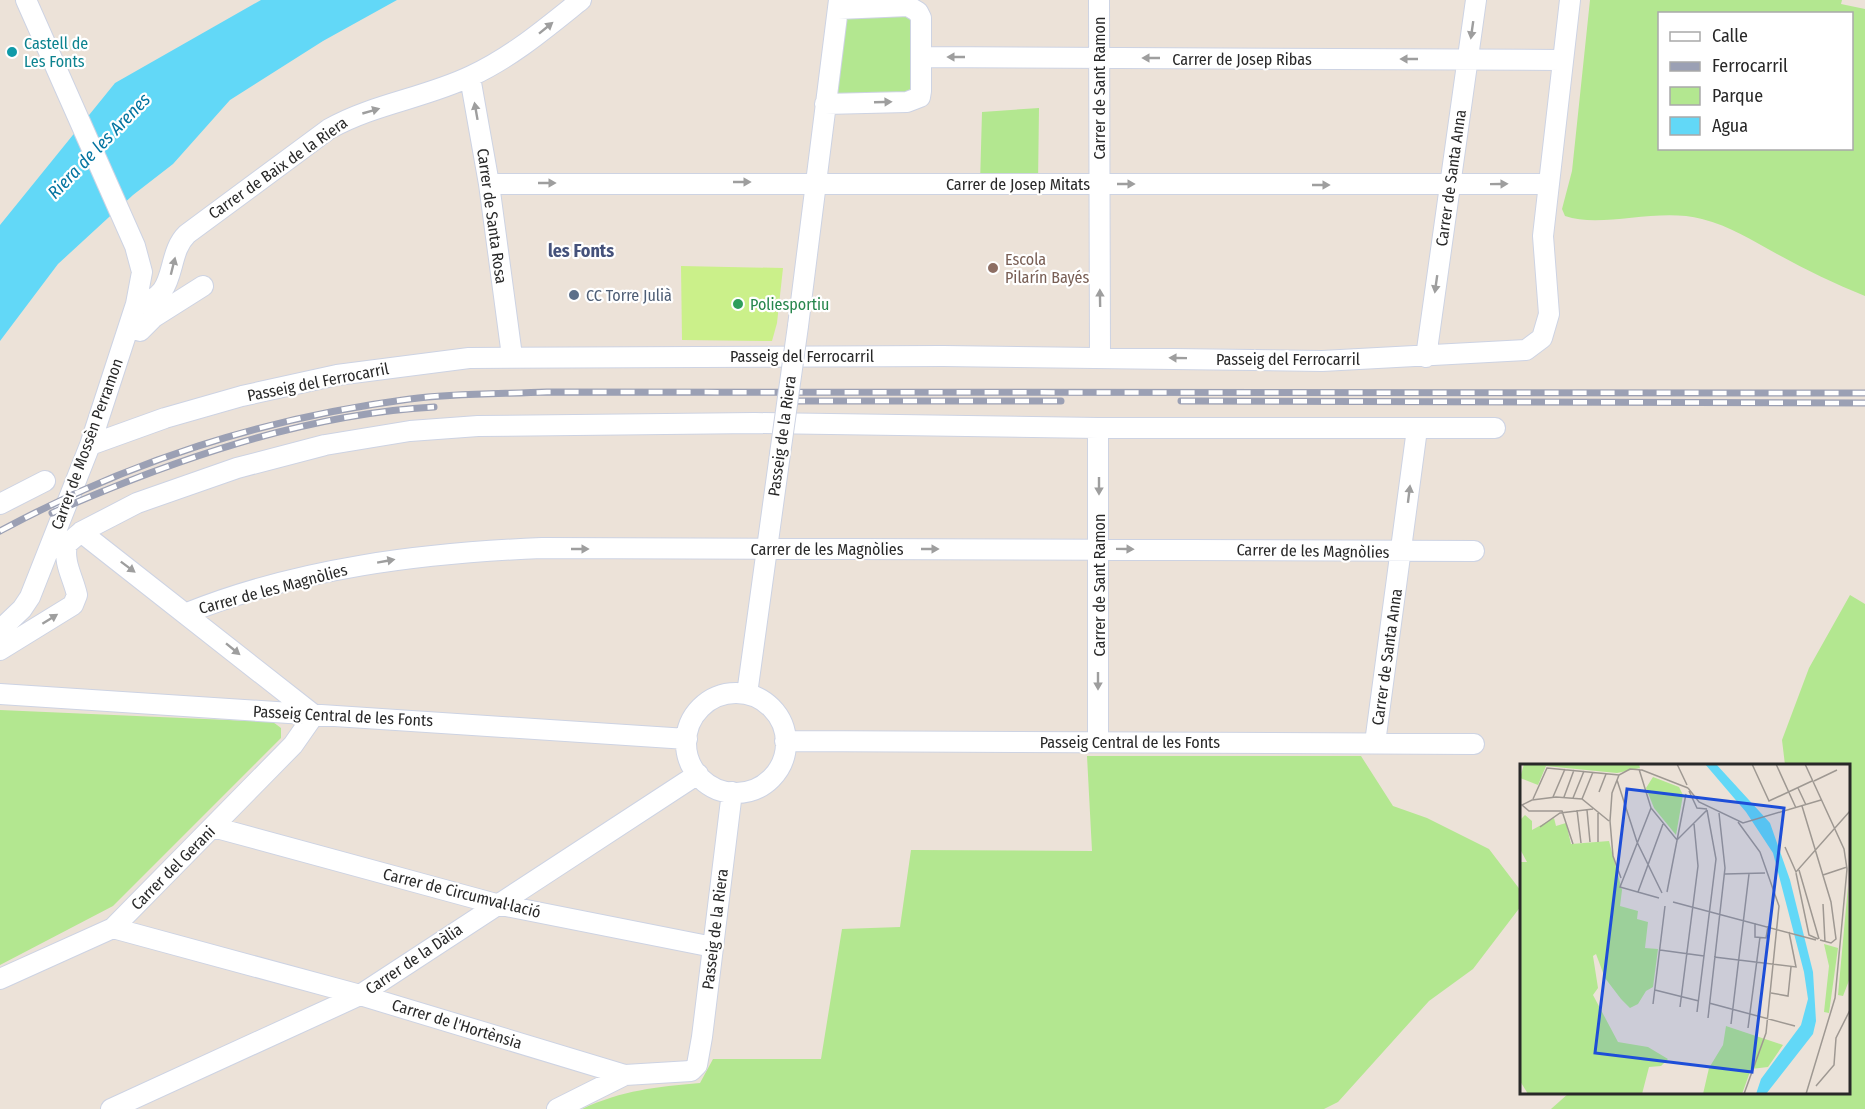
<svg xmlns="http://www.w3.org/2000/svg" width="1865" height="1109" font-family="'Fira Sans Condensed',sans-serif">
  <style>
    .green { fill: #b3e790; fill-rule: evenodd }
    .pitch { fill: #cbf08a }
    .water { fill: #62d8f7 }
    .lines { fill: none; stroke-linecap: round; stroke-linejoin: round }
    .minor-casing { stroke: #cdd3e3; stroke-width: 22 }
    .minor { stroke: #fff; stroke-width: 20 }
    .rail-casing { stroke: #9ba0b4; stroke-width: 7 }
    .rail { stroke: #fff; stroke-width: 4.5; stroke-dasharray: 14; stroke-linecap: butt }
    .minor-bridge-casing { stroke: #cdd3e3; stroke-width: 22; stroke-linecap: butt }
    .minor-bridge { stroke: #fff; stroke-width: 20 }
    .oneway { fill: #9e9e9e }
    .culture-dot { fill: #0f9aa8; stroke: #fff; stroke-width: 2 }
    .education-dot { fill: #8d6e63; stroke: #fff; stroke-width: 2 }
    .service-dot { fill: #5c6f8a; stroke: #fff; stroke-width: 2 }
    .leisure-dot { fill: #2e9e5b; stroke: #fff; stroke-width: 2 }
    .labels { text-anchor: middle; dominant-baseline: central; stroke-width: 4.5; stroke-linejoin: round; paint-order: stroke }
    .culture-label { font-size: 16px; fill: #0d838f; stroke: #fff; text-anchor: start }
    .street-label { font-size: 16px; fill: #282828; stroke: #fff }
    .education-label { font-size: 16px; fill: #785e54; stroke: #fff; text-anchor: start }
    .service-label { font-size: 16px; fill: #4e5e75; stroke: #fff; text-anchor: start }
    .leisure-label { font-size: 16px; fill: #27864d; stroke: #fff; text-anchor: start }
    .water-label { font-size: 18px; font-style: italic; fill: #0374a0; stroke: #fff }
    .neighbourhood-label { font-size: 18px; font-weight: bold; fill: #45527b; stroke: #fff }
    .inset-road { fill: none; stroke: #9e9892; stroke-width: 1.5 }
    .view { fill: #1d4ed8; fill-opacity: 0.15; stroke: #1d4ed8; stroke-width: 3 }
    .inset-edge { fill: none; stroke: #282828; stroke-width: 3 }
  </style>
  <rect width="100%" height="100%" fill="#ece2d8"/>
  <path class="green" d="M1590,0h252l-1,4 24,5v287c-30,-12 -59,-26 -88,-42 -24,-13 -47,-28 -75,-35 -45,-12 -100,10 -137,-3l-3,-7 10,-38zM1660,14h192v134h-192z
    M913,8l8,83 -96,13 13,-95z
    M1039,108l-1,76h-58l2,-72z
    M1850,595l15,9v505h-314l18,-16 279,-1v-326l-63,-1 -3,-25 27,-72z
    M0,710l273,12 8,6v10l-168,168 -113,59z
    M1087,756h274l32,50 34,12 62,31 32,42v15l-48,63 -44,32 -91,101 -14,7h-742c41,-19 74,-22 118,-26l13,-24h108l21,-130 58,-2 11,-77 181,1z"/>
  <path class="pitch" d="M681,266l102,2 -6,55 -5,18 -90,-1z"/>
  <path class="water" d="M261,0h136l-74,41 -93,59 -57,64 -40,31 -75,69 -58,77v-116l115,-142z"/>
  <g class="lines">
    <defs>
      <path id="minor" d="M1099,0l1,357
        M922,57l640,3
        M470,77l19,107 23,172
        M825,104l82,-2 13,-5 1,-6v-73l-3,-6 -10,-6 -70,3
        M489,184h1059
        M136,304c44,-5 28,-48 51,-70l142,-105c44,-25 96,-31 142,-53 41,-19 75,-48 110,-76
        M798,326l41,-326
        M140,331l14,-14 49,-31
        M1426,357l50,-357
        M1098,428v314
        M90,445l75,-27 77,-22 95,-21 132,-17 474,-2 379,5 204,-11 16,-12 7,-24 -6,-78 27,-236
        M0,504l45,-23
        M187,613c112,-45 235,-60 355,-65l932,3
        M0,630l22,-21 8,-12 60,-152 46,-141 6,-32 -7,-26 -109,-246
        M0,650l73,-45 4,-10c-4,-18 -14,-32 -10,-51l14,-12 56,-29 100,-35 88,-23 85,-14 68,-5 277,-3 343,5h397
        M686 743a50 50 0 1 1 100 0a50 50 0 1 1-100 0Z
        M0,694l687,45
        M747,694l33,-240
        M785,741l689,3
        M1375,743l42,-314
        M213,827l283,77 217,43
        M113,928l247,67 265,80 66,-4 6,-6 5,-28 30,-245
        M0,979l113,-51 180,-183 21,-30 -233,-183
        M111,1109l249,-114 338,-221
        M557,1109l68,-34"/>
    </defs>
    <use href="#minor" class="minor-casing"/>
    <use href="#minor" class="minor"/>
    <defs>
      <path id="rail" d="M791,401h270
        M1181,401l684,2
        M52,513c118,-52 252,-99 382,-106
        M0,531c130,-70 263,-113 410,-132 45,-6 91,-5 137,-7l1318,1"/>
    </defs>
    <use href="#rail" class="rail-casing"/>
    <use href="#rail" class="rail"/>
    <defs>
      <path id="minor-bridge" d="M780,454l18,-128"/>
    </defs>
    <use href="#minor-bridge" class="minor-bridge-casing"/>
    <use href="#minor-bridge" class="minor-bridge"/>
  </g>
  <defs><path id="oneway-solid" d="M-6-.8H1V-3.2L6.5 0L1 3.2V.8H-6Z" transform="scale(1.5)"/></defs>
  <g class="oneway">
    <use href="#oneway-solid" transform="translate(546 28) rotate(-39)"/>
    <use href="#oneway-solid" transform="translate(1472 30) rotate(98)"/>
    <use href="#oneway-solid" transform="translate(956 57) rotate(-180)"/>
    <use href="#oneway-solid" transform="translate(1151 58) rotate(-180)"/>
    <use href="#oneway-solid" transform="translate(1409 59) rotate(-180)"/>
    <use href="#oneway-solid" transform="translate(883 102) rotate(-2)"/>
    <use href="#oneway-solid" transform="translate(371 111) rotate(-16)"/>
    <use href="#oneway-solid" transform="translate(476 111) rotate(-100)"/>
    <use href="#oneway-solid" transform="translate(742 182)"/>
    <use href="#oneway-solid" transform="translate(547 183)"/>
    <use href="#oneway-solid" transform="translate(1126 184)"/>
    <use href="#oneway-solid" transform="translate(1499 184) rotate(-1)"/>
    <use href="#oneway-solid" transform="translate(1321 185)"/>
    <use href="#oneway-solid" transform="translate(173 266) rotate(-76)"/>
    <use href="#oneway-solid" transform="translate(1436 284) rotate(98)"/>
    <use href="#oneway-solid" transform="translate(1100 298) rotate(-91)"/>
    <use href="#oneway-solid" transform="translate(1178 358) rotate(-179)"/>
    <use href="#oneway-solid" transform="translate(1099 486) rotate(90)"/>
    <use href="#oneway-solid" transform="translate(1409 494) rotate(-83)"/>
    <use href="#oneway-solid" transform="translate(580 549)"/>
    <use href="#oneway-solid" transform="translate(930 549)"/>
    <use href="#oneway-solid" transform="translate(1125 549) rotate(1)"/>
    <use href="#oneway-solid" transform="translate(386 561) rotate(-10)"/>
    <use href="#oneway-solid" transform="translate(128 567) rotate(37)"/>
    <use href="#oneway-solid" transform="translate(50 619) rotate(-32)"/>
    <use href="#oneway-solid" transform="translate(233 649) rotate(39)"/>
    <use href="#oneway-solid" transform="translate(1098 681) rotate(90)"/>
  </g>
  <circle class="culture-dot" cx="12" cy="52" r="6"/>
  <circle class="education-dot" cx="993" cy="268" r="6"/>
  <circle class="service-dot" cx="574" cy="295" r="6"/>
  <circle class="leisure-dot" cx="738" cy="304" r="6"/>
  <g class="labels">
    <g class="culture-label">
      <text x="24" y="43">Castell de<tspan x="24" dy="18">Les Fonts</tspan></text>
    </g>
    <g class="street-label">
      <text x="1242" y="59">Carrer de Josep Ribas</text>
      <text transform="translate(1099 88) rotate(-90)">Carrer de Sant Ramon</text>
      <text transform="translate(278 168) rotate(-35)">Carrer de Baix de la Riera</text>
      <text transform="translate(1451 178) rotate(-82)">Carrer de Santa Anna</text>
      <text x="1018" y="184">Carrer de Josep Mitats</text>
      <text transform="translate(492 216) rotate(82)">Carrer de Santa Rosa</text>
      <text x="802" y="356">Passeig del Ferrocarril</text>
      <text x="1288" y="359">Passeig del Ferrocarril</text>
      <text transform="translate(318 382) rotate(-11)">Passeig del Ferrocarril</text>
      <text transform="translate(782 436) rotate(-82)">Passeig de la Riera</text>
      <text transform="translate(87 444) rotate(-70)">Carrer de Mossèn Perramon</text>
      <text x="827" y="549">Carrer de les Magnòlies</text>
      <text transform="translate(1313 551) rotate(1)">Carrer de les Magnòlies</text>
      <text transform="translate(1099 585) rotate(-90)">Carrer de Sant Ramon</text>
      <text transform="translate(273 589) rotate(-15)">Carrer de les Magnòlies</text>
      <text transform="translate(1387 657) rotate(-82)">Carrer de Santa Anna</text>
      <text transform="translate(343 716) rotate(3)">Passeig Central de les Fonts</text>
      <text x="1130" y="742">Passeig Central de les Fonts</text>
      <text transform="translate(173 868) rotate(-45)">Carrer del Gerani</text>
      <text transform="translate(462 893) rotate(14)">Carrer de Circumval·lació</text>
      <text transform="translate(715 929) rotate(-83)">Passeig de la Riera</text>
      <text transform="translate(414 959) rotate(-34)">Carrer de la Dàlia</text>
      <text transform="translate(457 1024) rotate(17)">Carrer de l'Hortènsia</text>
    </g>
    <g class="education-label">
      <text x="1005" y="259">Escola<tspan x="1005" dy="18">Pilarín Bayés</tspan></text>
    </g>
    <g class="service-label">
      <text x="586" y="295">CC Torre Julià</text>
    </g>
    <g class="leisure-label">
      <text x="750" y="304">Poliesportiu</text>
    </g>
    <g class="water-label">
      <text transform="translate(99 146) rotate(-46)">Riera de les Arenes</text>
    </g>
    <g class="neighbourhood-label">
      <text x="581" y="251">les Fonts</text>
    </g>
  </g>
  <g transform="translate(1520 764)">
    <rect width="330" height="330" fill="#ece2d8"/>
    <path d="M4,0h115l1,4 -23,5 -71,-7 -8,19 -18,-7zM133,13l26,10 4,8 -7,40 -22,-27 -8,-20zM5,51l7,6v9l22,-12 2,8 10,-3 5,21 38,-3 13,49 -2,16 18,5 -1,8 11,3 -3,26 13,1 -5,38 -7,4 -8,13 -8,4 -9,-9 -16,-21 -9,-24 -3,2 5,32 -5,7 25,47 30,5 20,12 -7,7 -12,1 -7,27h-114l-8,-13v-219h7l-7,-13v-29zM328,122l2,92 -7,18 -5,-1zM304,180l14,4 -9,65 -5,-1 5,-46zM206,262l57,19 -15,22 -17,2 -9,25h-39l6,-26 14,-23z" fill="#b3e790"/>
    <path d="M185,0h11l54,59 20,57 23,92 3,49 -3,13 -47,60h-10l5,-15 40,-54 7,-26 -4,-27 -31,-119 -27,-41z" fill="#62d8f7"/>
    <path class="inset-road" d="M157,0l10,21M232,0l17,37 43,-20M256,0l20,44M285,0l39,85 3,20 -12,129 -29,96M119,5l12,39 26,32 30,-30M97,16l20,62 25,51M294,17l23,-11M168,24l11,14 44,21 78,-23M278,24l8,17M169,27l8,17 10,1M79,28l7,-18M33,33l12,-28M44,33l10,-27M53,34l11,-27M13,35l14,-31 72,7M62,35l11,-27M282,42l29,96 5,37 -5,4 -11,-3M131,44l-31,79 39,11M57,46l4,33M67,46l3,32M78,49v29M218,58l22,30 19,54 -13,127 -22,61M20,63l20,-14 33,-4M53,80l-11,-33h-33l-7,-6 10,-5 24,-3 26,2 27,22M265,83l11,25 54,-61M279,106l20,69M276,109l13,62 9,4M205,110l40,-1M303,111l24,-8M101,114l-8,-22 -3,-35 2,-28 7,-18 11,-6 12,1 46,18M118,128l25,-68M147,128l19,-98M153,138l143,38M303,140l2,38M235,159v14l11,1 2,-12M140,186l44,6M194,193l82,10 -7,-35M135,226l44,11M251,229l17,3 3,-29M189,239l86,23M133,240l12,-98M160,243l18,-141 -4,-42M177,248l19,-153 -9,-49M188,254l17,-150 -6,-55M211,260l18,-150M228,264l12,-91M296,322l18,-21 2,-27 14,-28"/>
    <path class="view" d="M107,25l157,19 -32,264 -157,-19z"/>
    <rect width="330" height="330" class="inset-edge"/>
  </g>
  <rect x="1658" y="12" width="195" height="138" fill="#ffffff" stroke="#a9a9a9" stroke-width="1.5"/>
  <rect x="1670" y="32" width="30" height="9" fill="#ffffff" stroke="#a9a9a9" stroke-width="1.5"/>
  <text x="1712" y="42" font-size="18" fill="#282828">Calle</text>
  <rect x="1670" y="62" width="30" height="9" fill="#9ba0b4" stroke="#a9a9a9" stroke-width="1.5"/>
  <text x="1712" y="72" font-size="18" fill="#282828">Ferrocarril</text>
  <rect x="1670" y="87" width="30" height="18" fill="#b3e790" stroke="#a9a9a9" stroke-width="1.5"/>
  <text x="1712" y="102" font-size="18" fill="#282828">Parque</text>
  <rect x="1670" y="117" width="30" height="18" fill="#62d8f7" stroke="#a9a9a9" stroke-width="1.5"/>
  <text x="1712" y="132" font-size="18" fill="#282828">Agua</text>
</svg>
